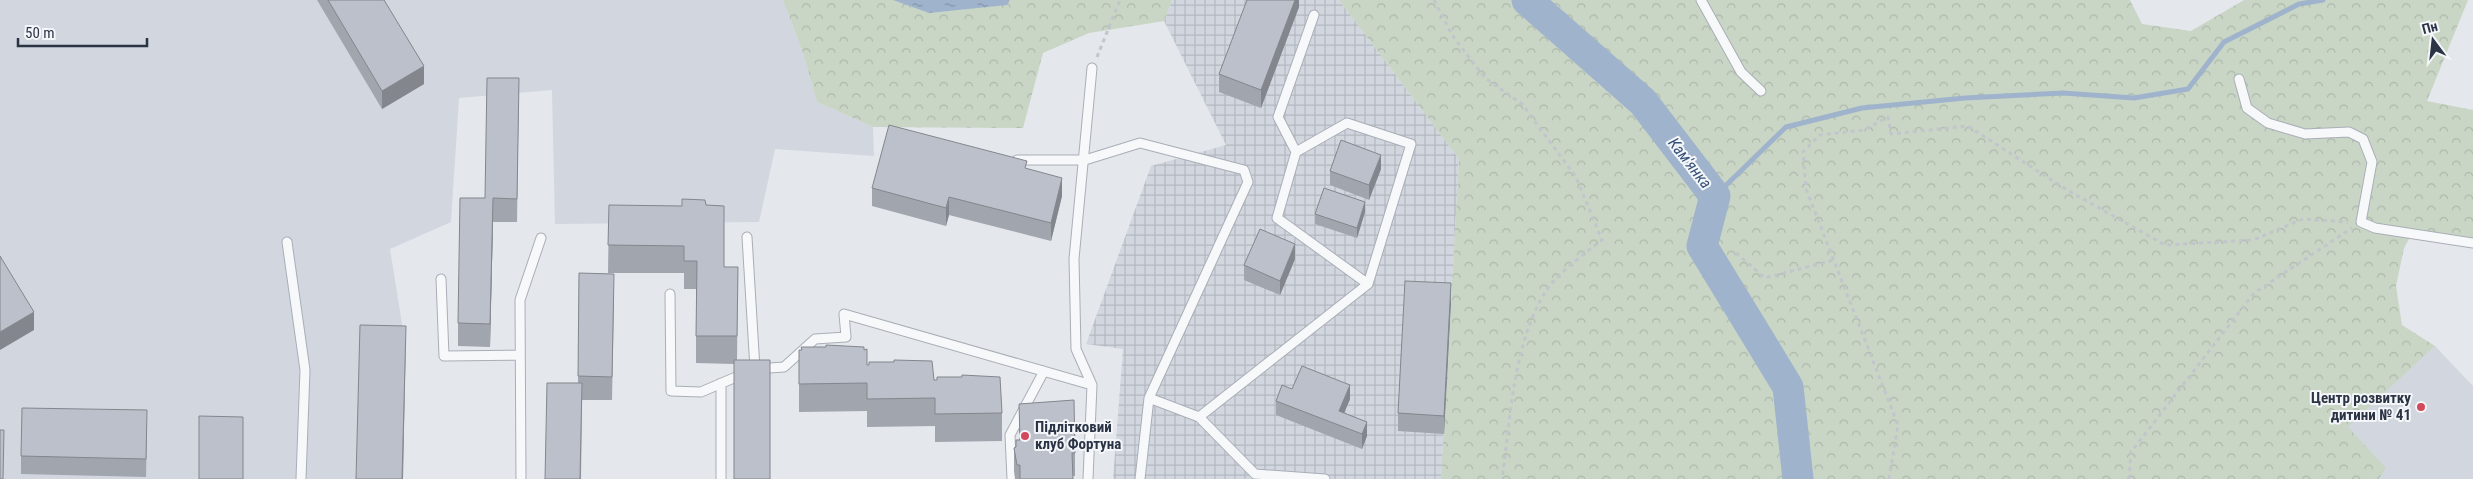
<svg xmlns="http://www.w3.org/2000/svg" width="2473" height="479" font-family="'Roboto Condensed',sans-serif">
  <style>
    .built { fill: #d2d6de }
    .industrial { fill: url(#industrial-grid) }
    .forest { fill: url(#forest-crowns) }
    .water { fill: url(#water-ripples) }
    .lines { fill: none; stroke-linecap: round; stroke-linejoin: round }
    .stream { stroke: #9fb4cc; stroke-width: 5 }
    .river { stroke: #9fb4cc; stroke-width: 31 }
    .lane-casing { stroke: #a9aeb7; stroke-width: 11 }
    .path { stroke: #c2c5cb; stroke-width: 3; stroke-dasharray: 4 4; stroke-linecap: butt }
    .lane { stroke: #f7f8fa; stroke-width: 9 }
    .wall { fill: #a1a5ae }
    .shaded-wall { fill: #83868d }
    .building { fill: #bbc0ca; stroke: #83868d }
    .poi-dot { fill: #d1495b; stroke: #f4f6f9; stroke-width: 2 }
    .labels { text-anchor: middle; dominant-baseline: central; stroke-width: 4; stroke-linejoin: round; paint-order: stroke }
    .poi-label { font-size: 15px; font-weight: bold; fill: #2b3445; stroke: #f4f6f9; text-anchor: end }
    .water-label { font-size: 16px; font-style: italic; fill: #34527a; stroke: #f4f6f9 }
  </style>
  <defs>
    <pattern id="industrial-grid" width="8" height="8" patternUnits="userSpaceOnUse" patternTransform="scale(1.25)"><rect width="8" height="8" fill="#d2d6de"/><path d="M0 4h8M4 0v8" fill="none" stroke="#b4b8c0"/></pattern>
    <pattern id="forest-crowns" width="20" height="18" patternUnits="userSpaceOnUse" patternTransform="scale(1.25)"><rect width="20" height="18" fill="#c9d6c5"/><path d="M2 6a3 3 0 1 1 6 0M12 15a3 3 0 1 1 6 0" fill="none" stroke="#adb8ab"/></pattern>
    <pattern id="water-ripples" width="26" height="14" patternUnits="userSpaceOnUse" patternTransform="scale(1.25)"><rect width="26" height="14" fill="#9fb4cc"/><path d="M2 4q2-2 4 0t4 0M15 11q2-2 4 0t4 0" fill="none" stroke="#8293a7"/></pattern>
  </defs>
  <rect width="100%" height="100%" fill="#e4e7ec"/>
  <path class="built" d="M0,0h783l20,53 14,49 56,25 1,29 -99,-7 -16,73 -204,2 -3,-134 -93,8 -8,124 -61,27 16,100 -3,130h-403z
    M2435,346l38,40v93h-94l6,-11 -38,-41z"/>
  <path class="industrial" d="M1172,0h167l120,159 -18,320h-328l10,-130 -37,-5 65,-178 75,-21 -62,-124z"/>
  <path class="forest" d="M783,0h389l-8,21 -75,12 -46,20 -20,75 -150,-1 -56,-25 -14,-49z
    M1339,0h791l12,24 49,7 53,-31h224l-41,101 46,9v130l-59,-10 -10,18 -8,38 6,39 33,21 -87,81 38,41 -7,11h-938l18,-320z"/>
  <path class="water" d="M893,0h117l-3,5 -78,8z"/>
  <g class="lines">
    <path class="stream" d="M1715,196l71,-69 76,-19 103,-10 98,-5 71,5 54,-9 36,-47 75,-38 24,-4"/>
    <path class="river" d="M1527,0l116,102 72,94 -13,50 86,141 10,92"/>
    <defs>
      <path id="lane" d="M1701,0l40,72 20,19
        M2239,79l8,29 21,15 37,11 44,-2 14,7 9,23 -11,60 14,6 98,15
        M1296,152l-18,-35 36,-102
        M1017,160h68l55,-17 104,27 4,12 -99,216 -9,81
        M747,237l8,132 29,-2 31,-28 31,-2 -2,-23 248,71
        M287,242l18,128 -4,109
        M441,279l3,77 76,-1
        M670,294l1,97 30,1 42,-18
        M1149,398l50,19 56,57 70,5
        M1199,417l169,-133 43,-140 -64,-21 -51,29 -19,66 91,66
        M521,479l-1,-179 21,-62
        M721,479v-96
        M1012,479l-2,-44 34,-64
        M1088,479l4,-94 -16,-36 -2,-90 18,-191"/>
    </defs>
    <use href="#lane" class="lane-casing"/>
    <path class="path" d="M1434,0l18,35 33,43 37,26 54,73 26,63c-17,13 -48,36 -58,54 -32,55 -33,124 -42,185
      M1097,57l23,-57
      M1736,253l29,25 69,-18
      M1889,479l9,-54 -92,-236 -3,-37 17,-17 44,-5 24,-13 3,17 77,-8 99,64 98,55 88,-5 50,-21 45,3
      M2129,479l2,-27 123,-159 98,-65"/>
    <use href="#lane" class="lane"/>
  </g>
  <path class="wall" d="M317,0h67l40,84 -42,25z
    M1299,0v7l-38,101 -42,-16v-18z
    M519,78l-2,144h-24l-3,125 -32,-1v-23l27,-125z
    M1027,169l35,27 -11,45 -102,-26 -3,11 -74,-20v-18z
    M1381,169l-12,31 -39,-15v-14z
    M609,205l115,62h14l-1,93 -3,4 -38,-1v-74h-12v-16h-76z
    M1365,212l-8,26 -42,-14v-10z
    M1295,259l-15,36 -36,-15v-15z
    M579,273l35,24 -2,103h-30l-1,79h-36l33,-96z
    M1451,301l-7,133 -46,-3v-18z
    M799,350l135,30 68,33v28l-67,1v-16l-68,1v-16l-68,1z
    M1292,389l58,10 -6,14 23,23 -5,13 -86,-34v-14z
    M1019,404l56,49v23h-2v3h-58l-1,-8v-23l2,-1 3,-7z
    M147,429l-1,48 -125,-3v-18z"/>
  <path class="shaded-wall" d="M1295,0h4v7l-38,101v-18z
    M424,66v18l-42,25v-18z
    M1381,155v14l-12,31v-15z
    M1062,178v18l-11,45v-18z
    M949,197v18l-3,11v-18z
    M493,198v24l-3,125v-23z
    M1365,202v10l-8,26v-10z
    M1295,244v15l-15,36v-14z
    M1451,283v18l-7,133v-18z
    M34,312v18l-34,20v-18z
    M406,326l-3,153h-1z
    M1350,385v14l-11,26v-14z
    M1367,422v14l-5,13v-15z"/>
  <path class="building" d="M328,0h56l40,66 -42,25z
    M1247,0h48l-34,90 -42,-16z
    M487,78h32l-2,121 -24,-1 -3,126 -32,-1 2,-125h25z
    M889,125l138,36 -2,7 37,10 -11,45 -102,-26 -3,11 -74,-20z
    M1341,140l40,15 -12,30 -39,-14z
    M1324,188l41,14 -8,26 -42,-14z
    M682,199l23,1 1,5 18,1v61h14l-1,69h-41l1,-75h-13v-15l-76,-1 1,-40 73,1z
    M1260,229l35,15 -15,37 -36,-16z
    M0,256l34,56 -34,20z
    M579,273l35,1 -2,103 -34,-1z
    M1405,281l46,2 -7,133 -46,-3z
    M360,325l46,1 -4,153h-46z
    M826,345l38,2v3l3,-1v16h2v-3h25v-2l38,1 2,19h3v-3h25v-2l38,2 2,36 -67,1v-16l-68,1v-16l-68,1v-34h3l-1,-3h25z
    M734,360h36v119h-36z
    M1302,366l48,19 -11,26 28,11 -5,12 -86,-33 6,-16 10,4z
    M547,383h35l-2,96h-35z
    M1074,400l1,53h-3l1,26h-53v-14h-3l-3,-17 2,-1v-7h4l-1,-36z
    M22,408l125,2 -1,49 -125,-3z
    M199,416l44,1v62h-44z
    M0,430h4l-1,49h-3z"/>
  <g class="poi-dot">
    <circle cx="2421" cy="407" r="5"/>
    <circle cx="1025" cy="436" r="5"/>
  </g>
  <g class="labels">
    <g class="poi-label">
      <text x="2411" y="398">Центр розвитку<tspan x="2411" dy="17">дитини № 41</tspan></text>
      <text x="1035" y="427" text-anchor="start">Підлітковий<tspan x="1035" dy="17">клуб Фортуна</tspan></text>
    </g>
    <g class="water-label">
      <text transform="translate(1690 163) rotate(52)">Кам'янка</text>
    </g>
  </g>
  <g transform="translate(2433 40) rotate(345)" stroke="#f4f6f9" stroke-width="4" paint-order="stroke">
  <path d="M0-4L9 19L0 12L-9 19Z" fill="#2b3445"/>
  <text y="-8" font-size="14" font-weight="bold" text-anchor="middle" fill="#2b3445">Пн</text>
  </g>
  <path d="M18 38v8h129v-8" fill="none" stroke="#2b3445" stroke-width="2.5"/>
  <text x="25" y="38" font-size="15" fill="#2b3445" stroke="#f4f6f9" stroke-width="4" paint-order="stroke">50 m</text>
</svg>
